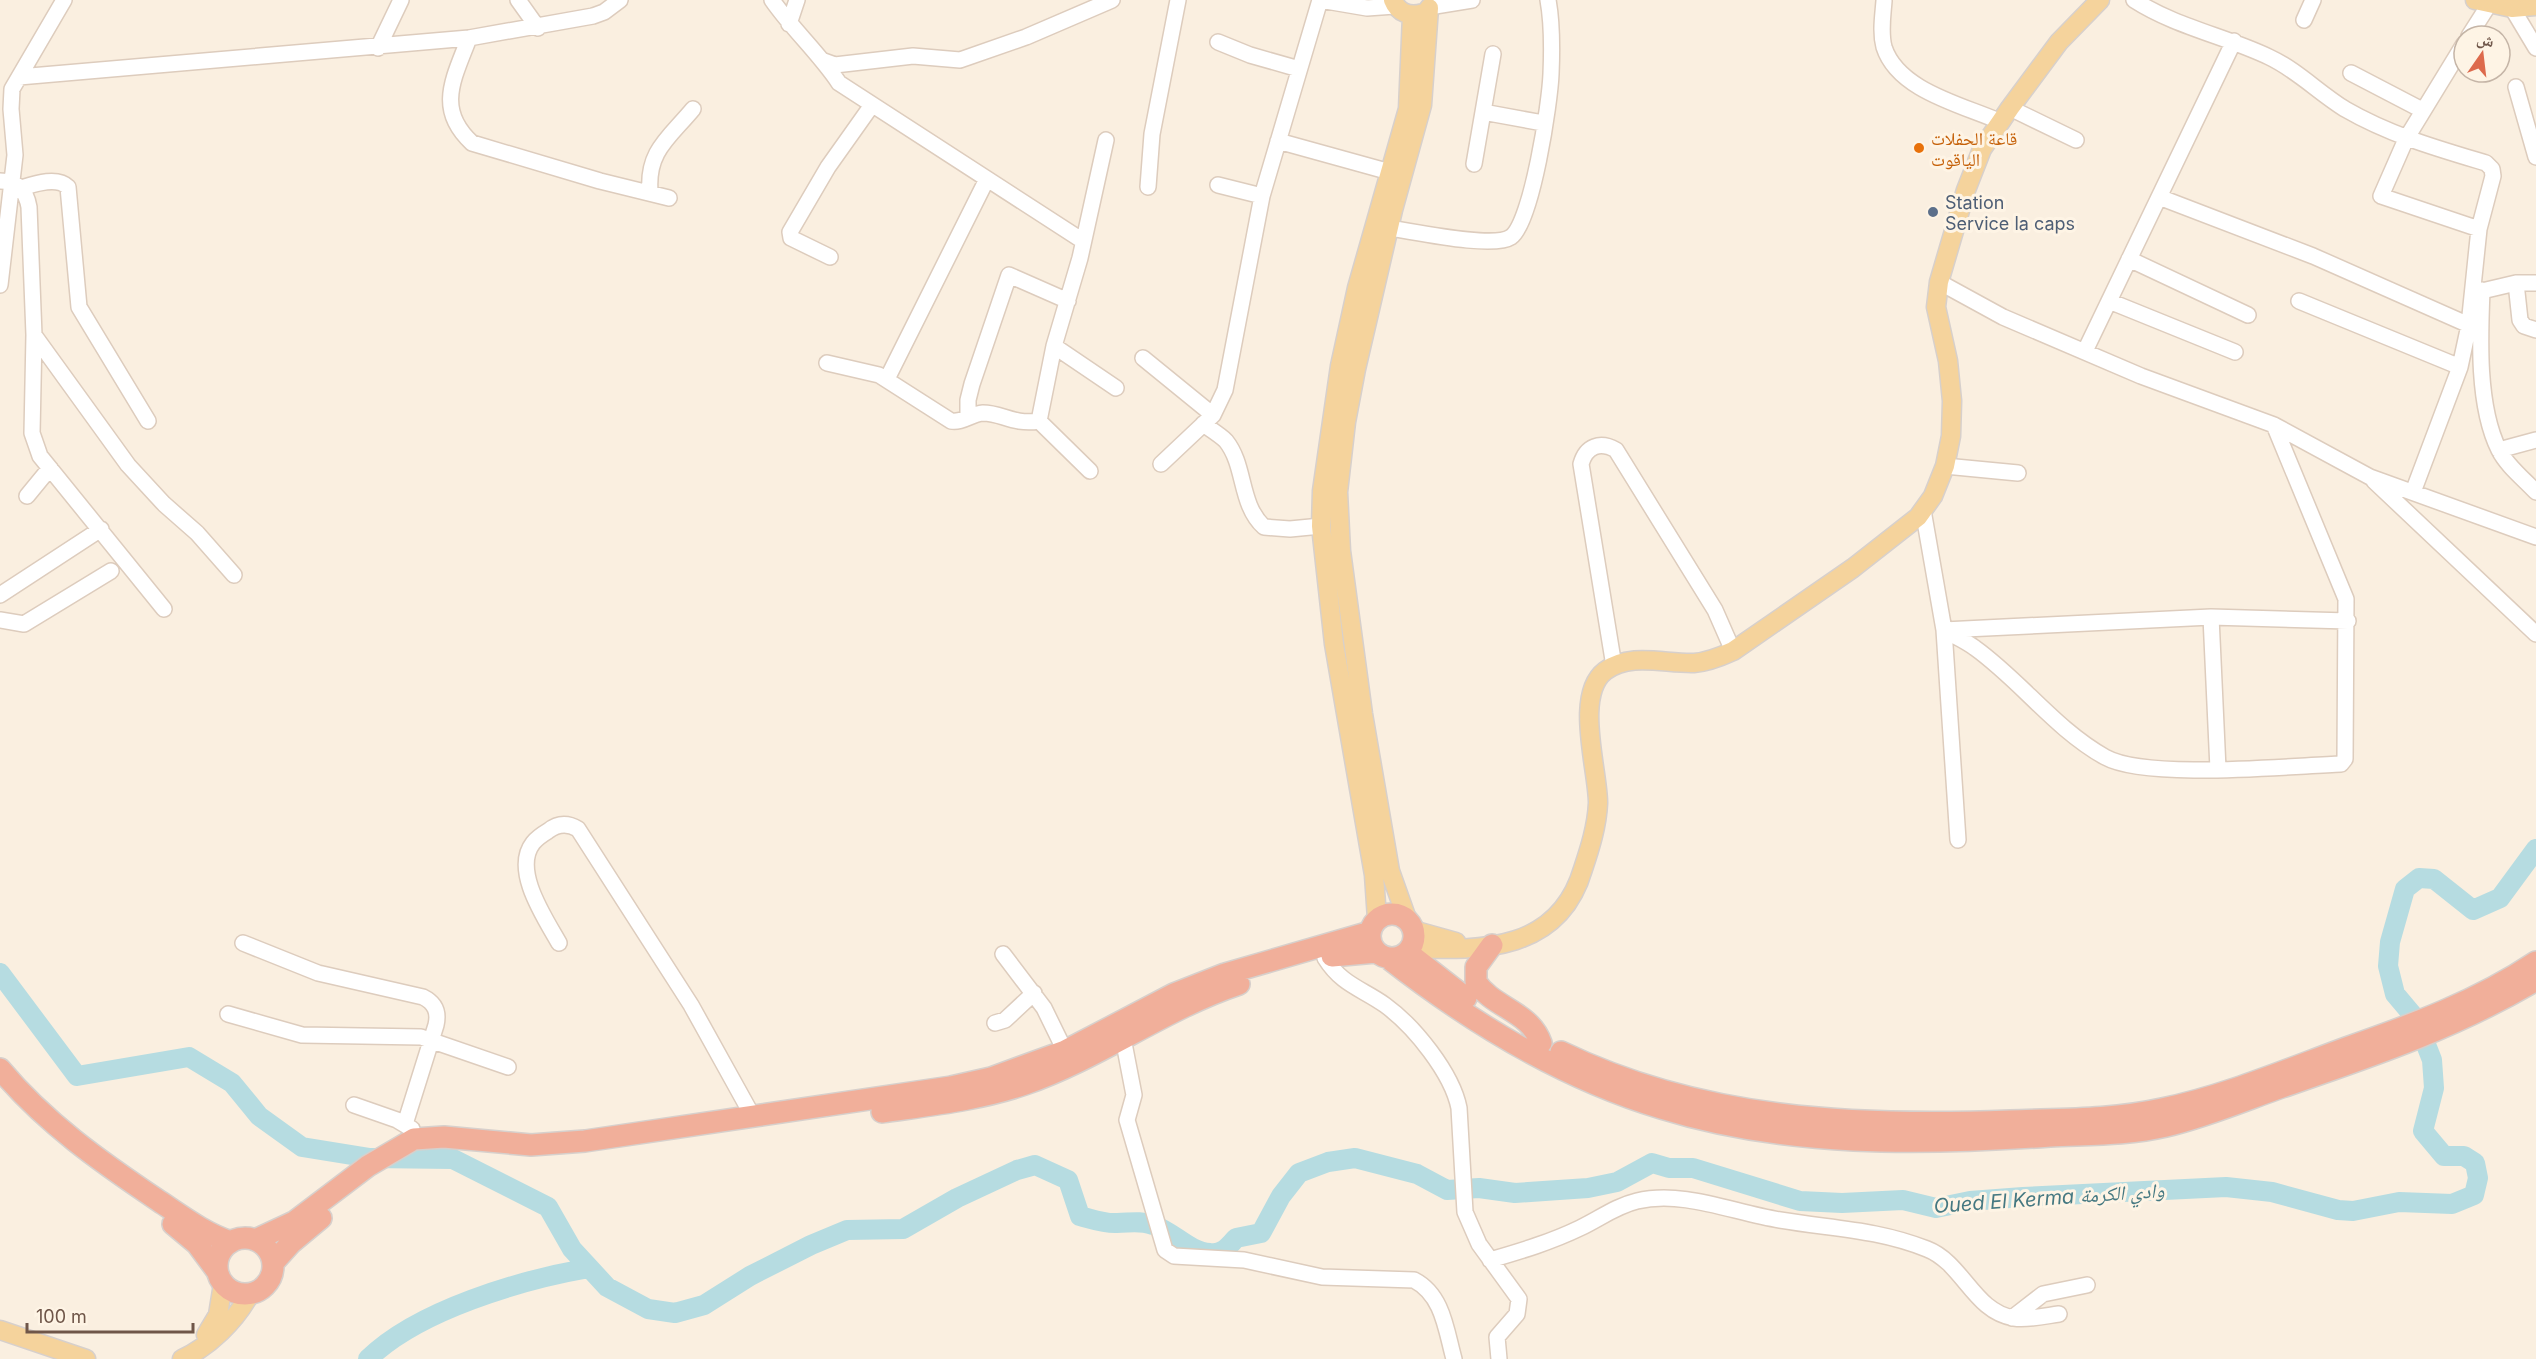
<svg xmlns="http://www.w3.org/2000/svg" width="2536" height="1359" font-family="Inter,'Noto Naskh Arabic',sans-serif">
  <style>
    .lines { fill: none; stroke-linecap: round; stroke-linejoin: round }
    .river { stroke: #b6dce1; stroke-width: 20 }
    .minor-casing { stroke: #ddccbd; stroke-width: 18 }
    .major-casing { stroke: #d7d0cc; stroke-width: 21 }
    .highway-casing { stroke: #d7d0cc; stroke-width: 24 }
    .minor { stroke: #fff; stroke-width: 15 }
    .major { stroke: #f5d39c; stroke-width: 18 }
    .highway { stroke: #f1af9a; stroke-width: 21 }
    .food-dot { fill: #e8710a; stroke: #fef4e5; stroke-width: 2 }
    .service-dot { fill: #5c6f8a; stroke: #fef4e5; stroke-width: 2 }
    .labels { text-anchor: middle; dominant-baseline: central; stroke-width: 6; stroke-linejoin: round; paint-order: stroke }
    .food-label { font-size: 18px; fill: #c56008; stroke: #fef4e5; text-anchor: start }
    .service-label { font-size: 18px; fill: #4e5e75; stroke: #fef4e5; text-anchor: start }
    .water-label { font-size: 20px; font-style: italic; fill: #457881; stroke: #fef4e5 }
  </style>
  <rect width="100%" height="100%" fill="#faefe0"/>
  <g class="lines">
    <path class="river" d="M0,973l77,103 112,-19 43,26 27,33 43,31 68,11 83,1 95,48 24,42 35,38 41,22 27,4 29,-8 46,-29 61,-31 36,-15 56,-1 54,-31 60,-28 18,-5 33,15 12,36c12,3 25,8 37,7 13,0 22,-3 36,2 20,6 36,27 57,28 12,2 19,-7 26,-15l25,-5 20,-37 18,-23 29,-11 27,-4 62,16 30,16 32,-2 36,5 73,-5 29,-6 35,-19 17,5h24l107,33 42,2 61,-3 33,8 34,-7 53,-4 203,-10 46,5 66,18 15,1 46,-9 53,2 22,-9 4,-17 -3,-15 -11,-7h-20l-21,-25 11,-43 -2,-28 -16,-41 -21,-25 -7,-28 2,-24 15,-53 14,-11 15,1 39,31 27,-12 36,-49
      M368,1359c50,-49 153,-79 221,-91"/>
    <defs>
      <path id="minor" d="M518,0l20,28
        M772,0c20,29 47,53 67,83l244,158
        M1320,0l47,8 28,-2
        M2134,0c42,27 91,36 135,57 28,13 50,36 76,52 45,26 91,39 141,54l6,6 1,7 -14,53 -10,96 -9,42
        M1884,1c-1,14 -4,31 0,46 14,44 79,58 117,75
        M1429,7l43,-7
        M2512,8l24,40
        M2304,20l9,-20
        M789,24l8,-24
        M2469,36l21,-33
        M469,38c-15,40 -34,71 3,105l128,38 69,17
        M1218,42l32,13 49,14
        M2464,44l-58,95 -25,57 98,33
        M378,48l23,-48
        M824,61l11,4 78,-9 47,4 66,-23 86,-37
        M2351,73l71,37
        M19,77l450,-39 124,-22 11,-4 16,-12
        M2516,87l20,70
        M2010,108l66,32
        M1483,112l60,11
        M1106,140l-26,118 -26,88 62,42
        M1278,141l112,31
        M1474,164l19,-110
        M0,181c17,0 26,9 29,26l5,128 -2,98 8,23 124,153
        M1218,185l44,11
        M1148,187l4,-53 26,-134
        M21,188c13,-4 36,-12 47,-1l11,120 69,114
        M650,191c-3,-40 19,-53 43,-82
        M2159,197l154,59 156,69
        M1389,228c23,3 104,21 122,9 21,-15 39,-135 40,-163 1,-23 1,-52 -3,-74
        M830,257l-39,-19 -1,-6 38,-65 44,-62
        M2129,259l119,56
        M1939,282l64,35 138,59 133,49 96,52 166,60
        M2516,283l4,37 4,6 12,4
        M0,285l15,-130 -4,-46 1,-20 52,-89
        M2482,290c-2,47 -5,116 17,160 8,16 25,29 37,42
        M2482,291l34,-8h20
        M2109,301l126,51
        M2299,301l161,66 -47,125
        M34,335l94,130 36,39 33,29 37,42
        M1054,346l-15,75 51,50
        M2085,351l149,-310
        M1143,358l70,57
        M827,363l52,12 72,46c11,2 20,-7 32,-8 19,0 30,12 56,8
        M887,379l100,-200
        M968,417v-17l4,-16 37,-109 59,26
        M1203,424c7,5 17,11 23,17 20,25 13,63 38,86l26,2 31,-3
        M2499,450l37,-10
        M1161,464l52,-49 12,-25 37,-194 58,-196
        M1945,466l73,7
        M2374,481l162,153
        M27,496l23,-28
        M1923,510l21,120c10,6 22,11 31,18 46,33 80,81 130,109 41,23 183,9 236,7l4,-5 1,-160 -72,-174
        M0,595l101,-66
        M2211,617l7,152
        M0,620l24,4 87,-53
        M1614,666l-33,-202c5,-18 19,-23 35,-14l99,160 18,41
        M1958,840l-14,-210 267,-13 137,4
        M243,943l75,30 105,24c12,6 16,15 13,28l-31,99
        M559,943c-14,-25 -47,-73 -26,-100 4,-5 10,-9 15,-12 10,-8 20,-8 30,-2l113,176 61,110
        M1003,954l41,54 21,43
        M1325,958c17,27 36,30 60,47 29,21 67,68 74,103l6,104 14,32 40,55 -2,15 -20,23 2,22
        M228,1014l74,21 119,2 87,30
        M995,1023l10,-3 29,-27
        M1123,1038l11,57 -7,25 38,130 9,6 70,4 78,17 92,3c29,15 32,50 40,79
        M354,1105l43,15 15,9
        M1490,1260c31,-9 61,-18 90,-32 19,-9 36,-22 57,-27 47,-11 97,12 143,19 53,9 96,9 147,29 36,14 47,63 87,69 14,2 31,-2 45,-4
        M2012,1318l31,-24 44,-9"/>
      <path id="major" d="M1393,0c5,13 17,17 30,13
        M2475,0l37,8 24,-2
        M1377,919l-3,-44 -40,-231 -13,-118 1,-35 18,-125 17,-78 51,-179 4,-94
        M1407,919l-17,-48 -27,-157 -22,-163 -3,-59 8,-70 10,-53 37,-159 29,-105 7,-97
        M1413,930l43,12
        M1411,948c72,3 148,3 172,-79 7,-21 14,-43 15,-66 0,-33 -24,-108 7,-132 25,-19 60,-7 89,-8 14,-1 26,-6 39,-12l120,-83 65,-51 15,-21 12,-30 6,-30 1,-35 -4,-40 -12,-54 3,-25 27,-92 16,-41 28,-41 49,-66 41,-42
        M0,1330l86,29
        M206,1335l12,-20 5,-31
        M182,1359c28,-13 53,-38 68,-65"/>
      <path id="highway" d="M1370 936a22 22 0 1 1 44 0a22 22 0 1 1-44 0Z
        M1492,945l-16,22v15c17,26 54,29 65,61
        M1407,952l59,46
        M1332,956l44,-4
        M1388,958c82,64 173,120 273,150 125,39 259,37 389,28 39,-2 77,-1 116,-10 38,-9 74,-24 110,-37 90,-31 178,-60 260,-109
        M1561,1052c141,68 295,75 449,69 51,-2 102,-1 152,-12 63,-13 124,-39 184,-61 66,-23 132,-47 190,-86
        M0,1069c45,54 101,93 159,132 23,15 45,32 72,41
        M882,1112c48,-7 97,-12 143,-28 75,-26 139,-75 214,-100
        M173,1224l24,20 20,27
        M217 1266a28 28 0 1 1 56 0a28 28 0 1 1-56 0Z
        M255,1240l39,-18 74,-56 46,-27 30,-2 87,8 54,-4 366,-54 40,-9 74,-27 109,-57 51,-20 145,-42
        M273,1263l18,-20 30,-25"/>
    </defs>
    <use href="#minor" class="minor-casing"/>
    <use href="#major" class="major-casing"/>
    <use href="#highway" class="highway-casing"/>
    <use href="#minor" class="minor"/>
    <use href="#major" class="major"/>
    <use href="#highway" class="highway"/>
  </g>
  <circle class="food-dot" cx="1919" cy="148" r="6"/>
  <circle class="service-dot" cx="1933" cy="212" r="6"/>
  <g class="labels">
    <g class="food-label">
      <text x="1931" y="138">قاعة الحفلات<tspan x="1931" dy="21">الياقوت</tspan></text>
    </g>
    <g class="service-label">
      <text x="1945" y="202">Station<tspan x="1945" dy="21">Service la caps</tspan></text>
    </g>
    <g class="water-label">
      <text transform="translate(2049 1198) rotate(-4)">Oued El Kerma وادي الكرمة</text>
    </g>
  </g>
  <g transform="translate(2482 54) rotate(14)"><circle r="28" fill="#fef4e5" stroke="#c5b5a7" stroke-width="1.5"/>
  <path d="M0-4.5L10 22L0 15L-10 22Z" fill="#dd6a4c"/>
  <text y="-9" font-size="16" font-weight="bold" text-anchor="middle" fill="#6f5649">ش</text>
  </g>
  <path d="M27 1323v9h166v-9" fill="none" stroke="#6f5649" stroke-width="3"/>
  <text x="36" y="1323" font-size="18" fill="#6f5649" stroke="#fef4e5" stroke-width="4.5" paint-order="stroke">100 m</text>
</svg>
